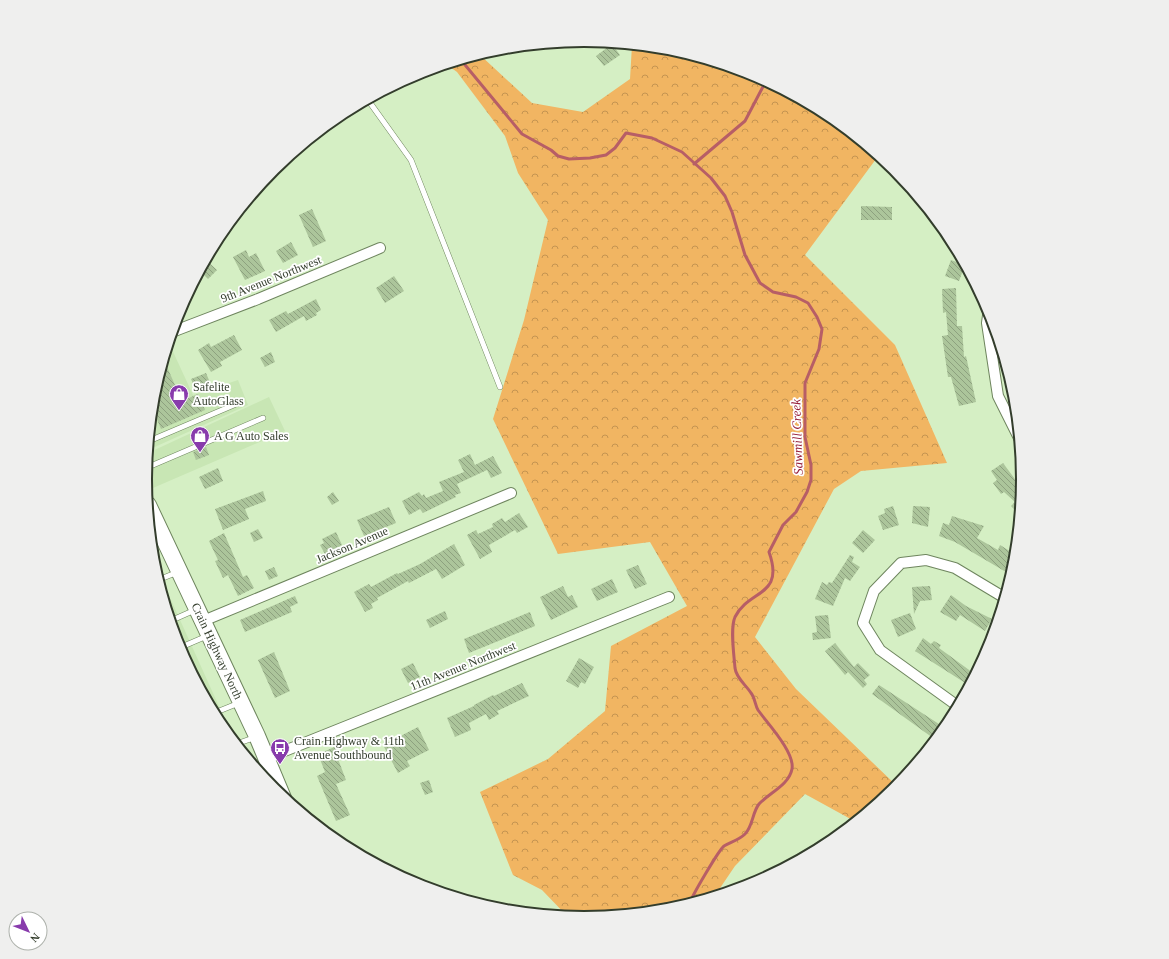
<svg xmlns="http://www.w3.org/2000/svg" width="1169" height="959" font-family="Georgia,serif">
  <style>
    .built { fill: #c8e6b4 }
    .forest { fill: url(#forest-crowns) }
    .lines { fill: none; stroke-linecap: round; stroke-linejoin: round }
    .stream { stroke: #b75e66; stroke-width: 3 }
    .building { fill: url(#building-back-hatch) }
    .lane-casing { stroke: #6e855e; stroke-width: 6 }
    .street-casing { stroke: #6e855e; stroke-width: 12 }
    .primary-casing { stroke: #6e855e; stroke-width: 18 }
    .lane { stroke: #fff; stroke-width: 5 }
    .street { stroke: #fff; stroke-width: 10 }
    .primary { stroke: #fff; stroke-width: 16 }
    .labels { text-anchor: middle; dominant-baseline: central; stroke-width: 3.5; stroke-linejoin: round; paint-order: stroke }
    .street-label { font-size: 12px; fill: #333d2c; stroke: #fff }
    .poi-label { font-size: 12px; fill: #333d2c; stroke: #fff; text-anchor: start }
    .water-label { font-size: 13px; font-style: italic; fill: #951e3a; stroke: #fff }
    .rim { fill: none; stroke: #333d2c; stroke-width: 2 }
  </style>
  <defs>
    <pattern id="forest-crowns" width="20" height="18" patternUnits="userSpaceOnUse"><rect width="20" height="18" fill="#f1b562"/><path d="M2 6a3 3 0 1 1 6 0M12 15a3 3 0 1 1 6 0" fill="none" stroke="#c49451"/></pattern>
    <pattern id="building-back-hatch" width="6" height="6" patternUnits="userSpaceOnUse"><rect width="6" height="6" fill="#acc59b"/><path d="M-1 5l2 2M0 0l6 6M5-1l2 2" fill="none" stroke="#8da17f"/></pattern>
  </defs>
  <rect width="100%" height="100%" fill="#d5efc4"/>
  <path class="built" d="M169,343l24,52 45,-15 10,25 -100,45 5,-56z
    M269,397l16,34 -139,60 -1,-12 3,-26z
    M153,560l83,184 -17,-21 -41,-76z"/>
  <path class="forest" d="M632,45l38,3 83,26 76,40 50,41 -74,100 90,90 52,118 -86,8 -27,18 -79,148 41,52 102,98 -42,35 -51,-28 -70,72 -21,31 -44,14 -86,8 -16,-2 -26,-27 -29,-15 -33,-83 68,-33 57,-48 6,-65 76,-40 -37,-64 -92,12 -65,-135 31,-99 24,-100 -30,-47 -13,-37 -48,-64 -11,-8 33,-10 53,49 51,9 47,-33z"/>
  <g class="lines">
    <path class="stream" d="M461,60l61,74 29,16 7,6 11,3 21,-1 16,-3 9,-7 11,-15 26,5 30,14 29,26 14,18 7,16 13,43 15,28 13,9 23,5 12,6 9,14 5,12 -3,20 -14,34v54l6,28v15l-4,12 -11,20 -13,13 -14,27c16,45 -20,37 -34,65 -5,11 -1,38 0,51 1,10 11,17 16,25 4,5 4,12 7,17 9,13 37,42 34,59 -3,16 -23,24 -33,35 -7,9 -6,22 -14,30 -6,6 -14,8 -21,12 -5,4 -33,51 -35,59
      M694,164l51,-43 21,-40"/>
  </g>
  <path class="building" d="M612,44l8,11 -16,11 -8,-10z
    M861,206l31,1v13h-31z
    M312,209l14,32 -13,6 -14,-32z
    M291,242l7,13 -15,8 -7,-12z
    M246,250l3,7 7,-4 9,18 -20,9 -12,-23z
    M206,260l11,10 -9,9 -8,-8z
    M951,260l14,5 -6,16 -14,-5z
    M394,276l10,15 -19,12 -9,-15z
    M956,288l1,38h5l2,31 2,-1 10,46 -17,4 -8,-29h-3l-6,-41 6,-1 -2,-23 -3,1 -1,-24z
    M316,299l5,11 -5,3 1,2 -11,6 -2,-5 -28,16 -7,-12 17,-9 2,3z
    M234,335l8,15 -22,12 2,4 -11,6 -13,-22 11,-7 2,4z
    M271,352l4,10 -10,5 -5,-9z
    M164,360l18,41 16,-7 7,16 -44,19 -7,-17 5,-2 -6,-13z
    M206,373l5,12 -15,6 -5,-12z
    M206,447l3,8 -13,5 -3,-8z
    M470,454l5,11 18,-9 9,17 -11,5 -4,-8 -30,14 4,9 -6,2 1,2 -33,16 -3,-4 -11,6 -7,-14 17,-9 3,4 2,-2 2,4 17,-7 -4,-9 25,-10 -6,-12z
    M1003,463l20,27 -3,26 -9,-10 4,-4 -11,-10 -3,2 -8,-11 4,-3 -6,-9z
    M218,468l5,13 -18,8 -6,-12z
    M263,491l3,10 -21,8 4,10 -26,11 -8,-21z
    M333,492l6,9 -7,4 -5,-8z
    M893,506l6,19 -16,5 -5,-14 7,-3 -1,-4z
    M913,506l17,1 -2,20 -16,-4z
    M389,507l7,16 -32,13 -7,-16z
    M519,513l9,14 -11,6 -2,-3 -26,15 3,7 -12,7 -13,-24 9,-5 2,4 15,-7 -1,-3 10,-6 3,4z
    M952,516l32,10 -7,12 21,12 2,-5 16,10 -10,17 -51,-30 -16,-6 4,-13 6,2z
    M258,529l5,9 -9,4 -4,-9z
    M863,530l12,10 -12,13 -11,-10z
    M336,532l6,13 -17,9 -5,-9 4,-2 -2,-4z
    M224,533l19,44 4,-2 7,13 -16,8 -10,-21 -5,3 -8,-17 3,-1 -9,-19z
    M454,544l11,21 -23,14 -6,-10 -27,14 -1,-2 -31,17 1,2 -7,4 2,4 -8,4 -11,-20 15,-8 2,3 26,-14 1,1 22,-10z
    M850,555l4,2 -2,5 8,5 -10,14 -5,-3 -12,28 -18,-7 7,-17 5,3 2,-3 3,1z
    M638,565l9,19 -12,5 -9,-19z
    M274,567l4,9 -9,4 -4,-9z
    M612,579l6,13 -21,9 -6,-12z
    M563,586l5,11 4,-2 6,12 -27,13 -11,-23z
    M930,586l2,14 -12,1 -6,13 -2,-27z
    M951,595l15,11 26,13 -7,12 -25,-16 -4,6 -16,-9z
    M295,596l3,7 -8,4 2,5 -47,20 -5,-12z
    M445,611l3,8 -18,9 -4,-8z
    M530,612l5,14 -66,27 -5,-14z
    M910,613l6,16 -18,8 -7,-17z
    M828,615l3,23 -18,2 -1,-7 5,-1 -2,-16z
    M923,638l8,6 3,-3 7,4 -2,3 37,27 -6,11 -55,-35z
    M835,643l19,24 4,-4 12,12 -6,5 3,4 -4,4 -15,-16 -3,3 -20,-24z
    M274,652l16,39 -15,7 -17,-38z
    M579,658l15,9 -9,17 -4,-2 -3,6 -12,-7z
    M413,663l7,14 -12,6 -7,-14z
    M522,683l7,13 -32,15 2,3 -10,6 -3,-6 -17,9 2,7 -16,7 -8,-19 27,-12v-1l19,-10 1,1z
    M879,685l63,41 -9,12 -61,-44z
    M418,727l11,23 -22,11 3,5 -12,7 -15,-28z
    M337,746l5,11 -4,2 8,21 -10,4 14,31 -14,6 -19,-45 8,-4 -7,-18z
    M429,780l4,12 -8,3 -5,-12z"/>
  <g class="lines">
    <defs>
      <path id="lane" d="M368,100l43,60 89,227
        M149,441l92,-39
        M146,468l117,-50
        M158,580l20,-8
        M170,621l25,-11
        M179,648l28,-12
        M214,713l25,-10
        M236,744l20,-7"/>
      <path id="street" d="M989,308l-2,15 11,73 22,44
        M172,332l86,-33 122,-51
        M203,621l308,-128
        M959,707l-79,-57 -17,-27 11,-32 27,-28 25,-3 29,8 50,30
        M267,758l402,-161"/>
      <path id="primary" d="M148,505l109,231 26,62"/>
    </defs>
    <use href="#lane" class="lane-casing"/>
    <use href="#street" class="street-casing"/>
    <use href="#primary" class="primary-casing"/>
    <use href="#lane" class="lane"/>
    <use href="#street" class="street"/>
    <use href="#primary" class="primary"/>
  </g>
  <defs>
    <symbol id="shop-pin" viewBox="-11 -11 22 30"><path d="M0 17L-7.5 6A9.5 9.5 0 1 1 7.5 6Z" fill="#883bac" stroke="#fff"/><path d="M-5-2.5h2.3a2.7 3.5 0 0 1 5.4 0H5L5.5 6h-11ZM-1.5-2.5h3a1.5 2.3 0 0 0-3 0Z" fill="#fff"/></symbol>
    <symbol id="bus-pin" viewBox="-11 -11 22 30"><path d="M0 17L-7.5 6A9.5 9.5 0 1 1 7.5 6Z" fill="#883bac" stroke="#fff"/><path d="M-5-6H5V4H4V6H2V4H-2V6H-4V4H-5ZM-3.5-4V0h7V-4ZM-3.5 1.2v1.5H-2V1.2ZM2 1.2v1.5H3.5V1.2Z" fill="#fff"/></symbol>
  </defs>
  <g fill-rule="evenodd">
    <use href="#shop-pin" x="168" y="383" width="22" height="30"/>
    <use href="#shop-pin" x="189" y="425" width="22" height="30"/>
    <use href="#bus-pin" x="269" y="737" width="22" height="30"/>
  </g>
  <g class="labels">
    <g class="street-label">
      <text transform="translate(271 279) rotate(-22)">9th Avenue Northwest</text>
      <text transform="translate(352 545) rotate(-23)">Jackson Avenue</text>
      <text transform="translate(217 651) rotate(65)">Crain Highway North</text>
      <text transform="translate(463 666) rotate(-22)">11th Avenue Northwest</text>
    </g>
    <g class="poi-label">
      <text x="193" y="387">Safelite<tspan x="193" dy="14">AutoGlass</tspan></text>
      <text x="214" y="436">A G Auto Sales</text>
      <text x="294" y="741">Crain Highway &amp; 11th<tspan x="294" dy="14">Avenue Southbound</tspan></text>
    </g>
    <g class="water-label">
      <text transform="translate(797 437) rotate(-92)">Sawmill Creek</text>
    </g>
  </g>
  <path d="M0 0H1169V959H0ZM152 479a432 432 0 1 1 864 0a432 432 0 1 1-864 0Z" fill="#efefee" fill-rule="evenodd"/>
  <path class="rim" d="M152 479a432 432 0 1 1 864 0a432 432 0 1 1-864 0Z"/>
  <g transform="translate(28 931) rotate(133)"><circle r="19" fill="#ffffff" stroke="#adb1ab"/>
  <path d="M0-3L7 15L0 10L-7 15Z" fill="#883bac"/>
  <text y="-6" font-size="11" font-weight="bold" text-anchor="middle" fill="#333d2c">N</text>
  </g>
</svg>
